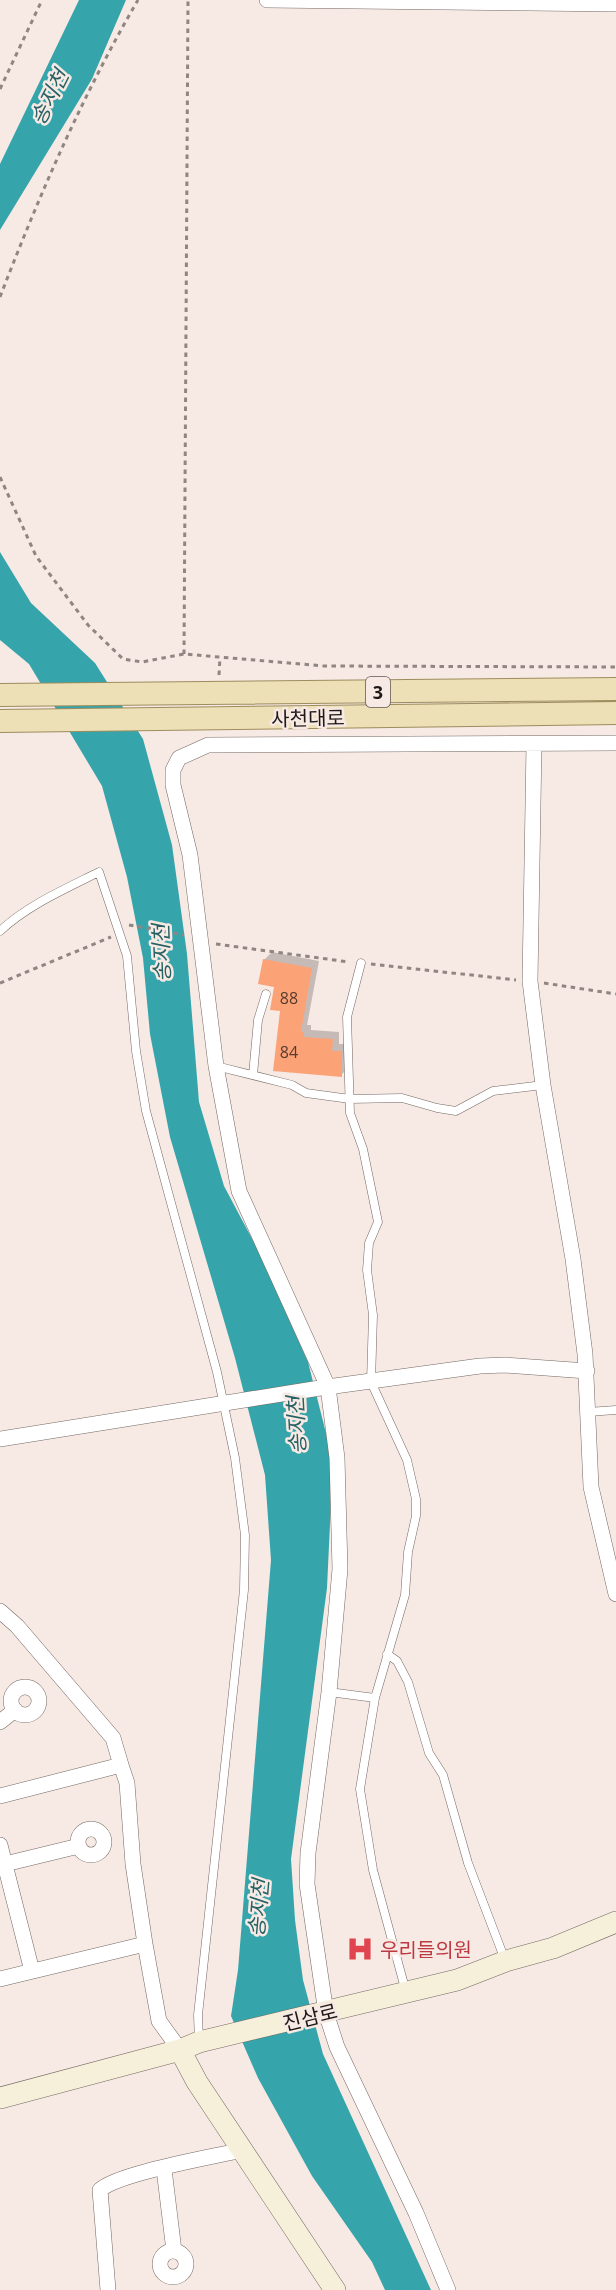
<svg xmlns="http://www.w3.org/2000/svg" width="616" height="2290" font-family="'Open Sans','Noto Sans KR',sans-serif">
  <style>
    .water { fill: #35a5ab }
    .shadow { fill: #0003 }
    .building { fill: #fca277 }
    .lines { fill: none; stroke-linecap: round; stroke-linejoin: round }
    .lane-casing { stroke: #746963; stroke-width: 9 }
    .street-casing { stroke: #746963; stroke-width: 16 }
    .secondary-casing { stroke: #746963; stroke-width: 22 }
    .primary-casing { stroke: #9d8d5e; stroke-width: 24 }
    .path { stroke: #8f8581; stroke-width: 3; stroke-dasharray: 4.5 4.5; stroke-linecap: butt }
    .lane { stroke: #fff; stroke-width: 8 }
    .street { stroke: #fff; stroke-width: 15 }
    .secondary { stroke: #f6f0da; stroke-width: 21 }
    .primary { stroke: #ede0b6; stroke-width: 22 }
    .labels { text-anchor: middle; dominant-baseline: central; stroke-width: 5; stroke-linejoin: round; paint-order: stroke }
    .number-label { font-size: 16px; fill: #563b2f }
    .shield { fill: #f7e9e3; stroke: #5f5754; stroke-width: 1.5 }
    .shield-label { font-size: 18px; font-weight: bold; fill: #1e1917 }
    .street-label { font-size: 20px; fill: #1e1917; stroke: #f7e9e3 }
    .health-label { font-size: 20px; fill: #be3a42; stroke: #f7e9e3; text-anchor: start }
    .water-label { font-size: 21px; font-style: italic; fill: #266164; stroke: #f7e9e3 }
  </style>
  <rect width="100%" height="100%" fill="#f7e9e3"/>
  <path class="water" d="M79,0h47l-34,79 -92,151v-66z
    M0,552l31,51 64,60 48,76 29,106 15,109 12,148 25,84 35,66 49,110 21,83 3,36 -5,107 -36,271 4,61 8,60 20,74 108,236h-46l-13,-28 -60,-86 -54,-98 -27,-62 7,-46 33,-410 -6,-85 -30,-117 -65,-221 -20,-103 -7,-76 -16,-81 -25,-91 -73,-122 -29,-24z"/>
  <path class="shadow" d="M272,952l47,9 -12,64h4v5l28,2v12h10l-1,24 -7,7 -66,-5 7,-60 -6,-24 -12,-26z"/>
  <path class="building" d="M263,959l49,9 -11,64h3v5l29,2 -1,12h10v26l-69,-6 7,-60 -10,-1 4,-23 -16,-3z"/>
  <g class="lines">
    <defs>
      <path id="lane" d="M0,931c28,-26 65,-42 99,-59l28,84 9,95 10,60 71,261 18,86 10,77 -1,55 -46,425 1,26
        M361,963l-14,54 3,96 13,36 15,73 -9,21 -2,27 6,45 -2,67 36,78 9,39v17l-8,36 -3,43 -30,103 -15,91 13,81 33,122
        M216,1066l76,19 14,8 44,6 52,-1 35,10 19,3 37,-20 50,-6
        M253,1075l5,-55 8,-26
        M588,1412l28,-2
        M387,1654l10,7 11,21 21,71 14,22 25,88 37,97
        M329,1692l46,6"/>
      <path id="street" d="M267,0l349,4
        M534,745l-4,236 13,104 30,174 12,95 6,133 25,107
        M0,1439l320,-51 160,-22 25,-1 82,6
        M0,1611l17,15 96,112 8,27
        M11 1701a14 14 0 1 1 28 0a14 14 0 1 1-28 0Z
        M0,1722l15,-12
        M0,1796l121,-31 6,18 6,81 12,80 -145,35
        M78 1842a13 13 0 1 1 26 0a13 13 0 1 1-26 0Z
        M0,1845l32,126
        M5,1864l74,-18
        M145,1944l14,77 21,29
        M164,2169l10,82
        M160 2264a13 13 0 1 1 26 0a13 13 0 1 1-26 0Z
        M108,2290l-8,-100c18,-17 113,-33 142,-40
        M448,2290l-32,-77 -79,-166 -11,-34 -19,-129 1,-31 21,-161 11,-123 -3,-111 -9,-71 -89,-196 -23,-125 -26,-211 -17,-70v-15l6,-12 29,-13 408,-2"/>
      <path id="secondary" d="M180,2050l17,32 138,208
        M0,2098l180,-48 19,-8 258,-62 49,-19 47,-13 63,-26"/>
      <path id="primary" d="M0,695l616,-6
        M0,721l616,-8"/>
    </defs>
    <use href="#lane" class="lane-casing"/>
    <use href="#street" class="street-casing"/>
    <use href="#secondary" class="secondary-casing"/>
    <use href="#primary" class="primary-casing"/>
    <path class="path" d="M0,89l42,-89
      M0,297c39,-101 83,-203 138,-297
      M0,477l36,79 52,69 35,34 19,3 42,-8 140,12 292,1
      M184,654l4,-654
      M219,675l1,-18
      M129,925l55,10
      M216,944l133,18
      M371,964l145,16
      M0,983l111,-46
      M544,983l72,11"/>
    <use href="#lane" class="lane"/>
    <use href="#street" class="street"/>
    <use href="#secondary" class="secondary"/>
    <use href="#primary" class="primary"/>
  </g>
  <defs>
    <symbol id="hospital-bare" viewBox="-9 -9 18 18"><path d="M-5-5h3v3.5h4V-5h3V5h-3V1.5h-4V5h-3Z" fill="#e0444e" stroke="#f7e9e3" stroke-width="2.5" paint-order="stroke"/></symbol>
  </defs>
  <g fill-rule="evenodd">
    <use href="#hospital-bare" x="341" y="1930" width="38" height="38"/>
  </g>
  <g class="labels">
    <g class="number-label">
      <text x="289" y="998">88</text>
      <text x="289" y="1052">84</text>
    </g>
    <rect class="shield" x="366" y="677" width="24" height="30" rx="4.5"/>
    <g class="shield-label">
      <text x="378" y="692">3</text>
    </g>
    <g class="street-label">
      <text transform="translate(308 718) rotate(-1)">사천대로</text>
      <text transform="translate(310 2017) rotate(-14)">진삼로</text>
    </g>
    <g class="health-label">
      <text x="380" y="1949">우리들의원</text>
    </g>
    <g class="water-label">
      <text transform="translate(49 97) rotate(-63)">송지천</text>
      <text transform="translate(161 953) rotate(-92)">송지천</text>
      <text transform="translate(296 1425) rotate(-93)">송지천</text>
      <text transform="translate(258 1908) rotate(-85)">송지천</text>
    </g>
  </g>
</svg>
